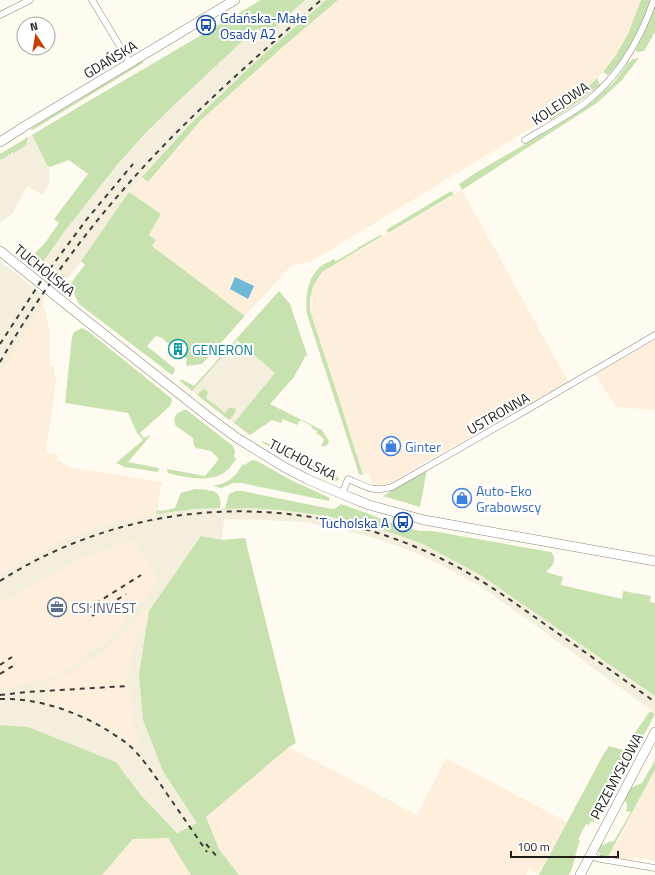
<svg xmlns="http://www.w3.org/2000/svg" width="655" height="875" font-family="'Titillium Web',sans-serif">
  <style>
    .built { fill: #f4eedd }
    .industrial { fill: #feefdc }
    .green { fill: #c7e2af }
    .water { fill: #6eb9d5 }
    .lines { fill: none; stroke-linecap: round; stroke-linejoin: round }
    .street-casing { stroke: #8b887f; stroke-width: 7 }
    .secondary-casing { stroke: #8b887f; stroke-width: 10 }
    .street { stroke: #fff; stroke-width: 6 }
    .secondary { stroke: #fff; stroke-width: 9 }
    .rail { stroke: #3e3c38; stroke-width: 2; stroke-dasharray: 5 5; stroke-linecap: butt }
    .labels { text-anchor: middle; dominant-baseline: central; stroke-width: 4; stroke-linejoin: round; paint-order: stroke }
    .transit-label { font-size: 14px; fill: #164399; stroke: #fff; text-anchor: start }
    .street-label { font-size: 14px; fill: #1f1e1a; stroke: #fff }
    .culture-label { font-size: 14px; fill: #0d838f; stroke: #fff; text-anchor: start }
    .shop-label { font-size: 14px; fill: #366cbe; stroke: #fff; text-anchor: start }
    .service-label { font-size: 14px; fill: #4e5e75; stroke: #fff; text-anchor: start }
  </style>
  <rect width="100%" height="100%" fill="#fffbf1"/>
  <path class="built" d="M305,0h21l-72,63 -66,62 -59,67 -48,69 -22,29 -23,-18 28,-40 53,-67 55,-58 64,-60 23,-20 6,9z
    M32,135l15,30 3,2 -1,16 -6,12 -16,-9 -14,27 -13,10v-63l1,-2 27,-16v-5z
    M0,262l10,7 35,27 -2,3v4l7,29v34h4v9l2,4 -10,73 12,3 -1,4 14,9 91,14 -6,32 39,-5 25,-1h29l32,2 47,6 14,3 44,12 37,13 59,32 173,120v17l-112,-82 -64,-46 -58,-30 -43,-16 -41,-11 -35,-6 -35,-2 -43,-1 -2,21 -21,-4 -4,287 -19,10 -38,-39 -24,-32 -88,-35 -28,-2z
    M237,340l38,33 -41,50 -42,-32z"/>
  <path class="industrial" d="M338,0h303l-13,34 -12,21 -14,18 -31,31 -261,158 -19,4 -46,50 -93,-70 -3,-11 12,-21 -32,-22 13,-15 7,5 52,-62 84,-75z
    M462,190l107,193 -146,80 -32,20 -7,2 -11,1 -4,-13 -6,2 -27,-85 -26,-79 2,-24 10,-15z
    M43,303l7,29v34h4v9l2,4 -11,73 13,3 -1,4 14,9 91,14 -6,32 -43,9 -44,14 -57,30 -12,9v-204z
    M655,339v71l-39,-3 -21,-33z
    M134,539l24,39 -17,26 -39,41 -46,32 -56,12v-86l82,-45z
    M144,609h2l3,2 -2,12 -9,10 -12,51h4l4,39 5,19 -6,3 -25,-18 -16,-8 -31,-13 -13,-3 -1,-20 22,-9 15,-9 15,-11 26,-23z
    M289,747l128,68 29,-57 121,64 -28,53 -11,-5 -2,5h-287l-20,-26 -13,-32z
    M655,770v91l-21,-4 -1,4 -24,-4z
    M168,838l23,37h-89l31,-36z"/>
  <path class="green" d="M261,0h44l-40,36 -7,-8 -22,19 -64,60 -28,28 -27,30 -53,67 -21,30 -3,-3 -2,1 -5,-4h2v-3l9,-9 15,-21 -5,-4 34,-45 -19,-14 -19,7 -3,-2 -15,-30c76,-46 153,-90 229,-135z
    M326,0h12l-53,45 -84,75 -53,62 -6,-5 47,-52 65,-62z
    M641,0h9c-8,28 -22,54 -42,75l-5,-3 13,-17 12,-21z
    M655,5v27l-11,19 -7,1 -1,-1v-2c8,-14 14,-29 19,-44z
    M639,58l-18,23 -24,22 -135,87 -3,-6 18,-12 69,-40 44,-28 6,-5 19,-18 13,-18 5,-4z
    M143,61v2l-112,68 1,-3z
    M597,78l3,7 -19,15 -30,20 -2,-3 22,-13z
    M28,137c0,9 -7,11 -14,16l-3,-1v3l-3,-1 -1,3 -2,-1 -1,3 -3,-1v2h-1v-6z
    M451,191l3,3 -66,39 -2,-3z
    M129,192l32,22 -12,21 7,5 -4,6 93,70 -43,48 -15,2 -1,-3 1,-4 -25,-21 -6,-2 -9,10 27,22 1,3 -3,4 -93,-71c-4,-6 -5,-13 -8,-19l2,-5 12,-15 -4,-4z
    M380,235h1l1,1 -60,36 -9,14 -3,14v11l26,79 27,85h-2l-2,-1 -52,-160c-2,-15 0,-34 11,-45 4,-5 11,-7 16,-10l2,2 21,-12 1,-2 3,-1z
    M279,291l11,13 18,53h-1l-1,-2 -12,22 -24,27 52,26 7,11c-1,5 -4,6 -8,5l3,-6 -3,-4 -5,-3 1,-2 -6,-3 1,-2 -12,-6 -3,5 -14,-6 -2,4 -9,-3 -22,15 -16,-12 41,-50 -38,-33 -45,51 -13,-11h4l11,6z
    M82,328l6,3 83,67 1,3 -2,5 -30,27 4,5 7,-3 -23,27 31,6 -1,4 -33,-5 -9,-4 27,-23 -6,-7 -9,-20 -63,-10 7,-66 2,-5z
    M203,389l3,1 2,2 -2,6 19,15 4,-5h6c2,5 -3,9 -6,12l-32,-25z
    M183,410h4l1,1 45,35 2,6 -1,5 2,2c-3,4 -6,9 -10,12 -14,13 -43,6 -58,2l-1,-4 38,7 14,-17 -8,-8 -15,-3 -2,-2 -1,-8 -17,-12c-3,-5 -2,-9 2,-14l1,1z
    M262,441l5,2 71,34 1,3 -4,1 -28,-13 -44,-25z
    M254,460l5,2 30,17 41,19 -1,3 -88,-18h-8l-11,5 -10,-2c16,-2 23,-9 31,-22l2,1 5,-4z
    M427,469l-7,38 -37,-11z
    M195,489c15,1 28,0 25,19l-25,1 -39,5 1,-4 4,1 14,-3 5,-13 1,-2z
    M236,491h6l90,18 4,-1 5,-4 28,10 27,11 24,6h12l119,21c7,8 1,14 -5,20l17,5 -2,8 61,14 1,-8 28,5 -1,6 5,1v93l-173,-120 -59,-32 -37,-13 -58,-15 -48,-6 -31,-2 -24,1 4,-15z
    M201,536l21,4 23,-2 51,205 -7,4 -83,70 13,32 20,26h-48l-23,-37 -35,1 -31,36h-102v-150l28,2 88,35 24,32 37,39 20,-10 -34,-52 -20,-51 -4,-45 10,-64z
    M650,711l5,3 -38,72 -5,5 -7,4v3c-17,5 -8,12 -11,24l-3,-1 -2,4 -3,-1 -8,15 2,2c-5,11 -5,23 -11,34h-30l64,-120 6,-9 14,4z
    M655,760v10l-47,87c-5,-1 -9,-1 -10,-8l3,-4 5,-1 3,-2 5,-1 17,-29 -5,-1 1,-6 -2,-5 5,-12 12,-5z"/>
  <path class="water" d="M235,277l19,9 -6,13 -18,-10z"/>
  <g class="lines">
    <defs>
      <path id="street" d="M92,0l38,63
        M0,15l30,-15
        M525,140c20,-12 41,-23 60,-37 34,-26 55,-63 69,-103
        M342,494l6,-15c17,7 25,14 44,8l133,-76 130,-76
        M590,856l11,3 54,9"/>
      <path id="secondary" d="M0,142l25,-16 210,-126
        M0,251l87,70 123,97 27,20 47,29 23,12 35,15 27,11 55,15 231,41
        M580,875l75,-143"/>
    </defs>
    <use href="#street" class="street-casing"/>
    <use href="#secondary" class="secondary-casing"/>
    <use href="#street" class="street"/>
    <use href="#secondary" class="secondary"/>
    <path class="rail" d="M0,344l43,-66 44,-59 46,-55
      M0,362c14,-24 28,-47 44,-70 37,-54 79,-105 125,-152 48,-49 100,-94 152,-140
      M0,581c133,-85 301,-92 442,-22 37,18 70,42 104,66 36,25 73,51 109,77
      M87,609l54,-34
      M92,616l34,-22
      M0,665l12,-8
      M0,674l16,-10
      M0,695l27,-3 100,-6
      M0,699c38,-1 75,12 107,31 9,6 20,12 27,20 13,14 23,29 33,44 14,20 27,39 40,58
      M206,844l13,15"/>
  </g>
  <defs>
    <symbol id="bus-ring" viewBox="-11 -11 22 22"><circle r="9.5" fill="#fff" stroke="#1a4fb4" stroke-width="1.5"/><path d="M-5-6H5V4H4V6H2V4H-2V6H-4V4H-5ZM-3.5-4V0h7V-4ZM-3.5 1.2v1.5H-2V1.2ZM2 1.2v1.5H3.5V1.2Z" fill="#1a4fb4"/></symbol>
    <symbol id="building-ring" viewBox="-11 -11 22 22"><circle r="9.5" fill="#fff" stroke="#0f9aa8" stroke-width="1.5"/><path d="M-4-6H4V6H1V3H-1V6H-4ZM-2.5-4.3h1.7v1.8h-1.7ZM.8-4.3h1.7v1.8H.8ZM-2.5-1h1.7V.8h-1.7ZM.8-1h1.7V.8H.8Z" fill="#0f9aa8"/></symbol>
    <symbol id="shop-ring" viewBox="-11 -11 22 22"><circle r="9.5" fill="#fff" stroke="#3f7fe0" stroke-width="1.5"/><path d="M-5-2.5h2.3a2.7 3.5 0 0 1 5.4 0H5L5.5 6h-11ZM-1.5-2.5h3a1.5 2.3 0 0 0-3 0Z" fill="#3f7fe0"/></symbol>
    <symbol id="office-ring" viewBox="-11 -11 22 22"><circle r="9.5" fill="#fff" stroke="#5c6f8a" stroke-width="1.5"/><path d="M-6-3h4V-5.5h4V-3h4V5H-6ZM-1-4.5V-3h2v-1.5ZM-6 0V1H6V0Z" fill="#5c6f8a"/></symbol>
  </defs>
  <g fill-rule="evenodd">
    <use href="#bus-ring" x="195" y="14" width="22" height="22"/>
    <use href="#building-ring" x="167" y="338" width="22" height="22"/>
    <use href="#shop-ring" x="380" y="435" width="22" height="22"/>
    <use href="#shop-ring" x="451" y="487" width="22" height="22"/>
    <use href="#bus-ring" x="392" y="511" width="22" height="22"/>
    <use href="#office-ring" x="46" y="596" width="22" height="22"/>
  </g>
  <g class="labels">
    <g class="transit-label">
      <text x="220" y="17">Gdańska-Małe<tspan x="220" dy="16">Osady A2</tspan></text>
      <text x="389" y="522" text-anchor="end">Tucholska A</text>
    </g>
    <g class="street-label">
      <text transform="translate(110 59) rotate(-31)">GDAŃSKA</text>
      <text transform="translate(560 103) rotate(-34)">KOLEJOWA</text>
      <text transform="translate(45 270) rotate(39)">TUCHOLSKA</text>
      <text transform="translate(498 413) rotate(-30)">USTRONNA</text>
      <text transform="translate(303 459) rotate(27)">TUCHOLSKA</text>
      <text transform="translate(616 776) rotate(-62)">PRZEMYSŁOWA</text>
    </g>
    <g class="culture-label">
      <text x="192" y="349">GENERON</text>
    </g>
    <g class="shop-label">
      <text x="405" y="446">Ginter</text>
      <text x="476" y="490">Auto-Eko<tspan x="476" dy="16">Grabowscy</tspan></text>
    </g>
    <g class="service-label">
      <text x="71" y="607">CSI INVEST</text>
    </g>
  </g>
  <g transform="translate(36 36) rotate(348)"><circle r="19" fill="#ffffff" stroke="#a5a5a3"/>
  <path d="M0-3L7 15L0 10L-7 15Z" fill="#c63f03"/>
  <text y="-6" font-size="11" font-weight="bold" text-anchor="middle" fill="#1f1e1a">N</text>
  </g>
  <path d="M511 851v6h107v-6" fill="none" stroke="#1f1e1a" stroke-width="2"/>
  <text x="517" y="851" font-size="12" fill="#1f1e1a" stroke="#ffffff" stroke-width="3" paint-order="stroke">100 m</text>
</svg>
